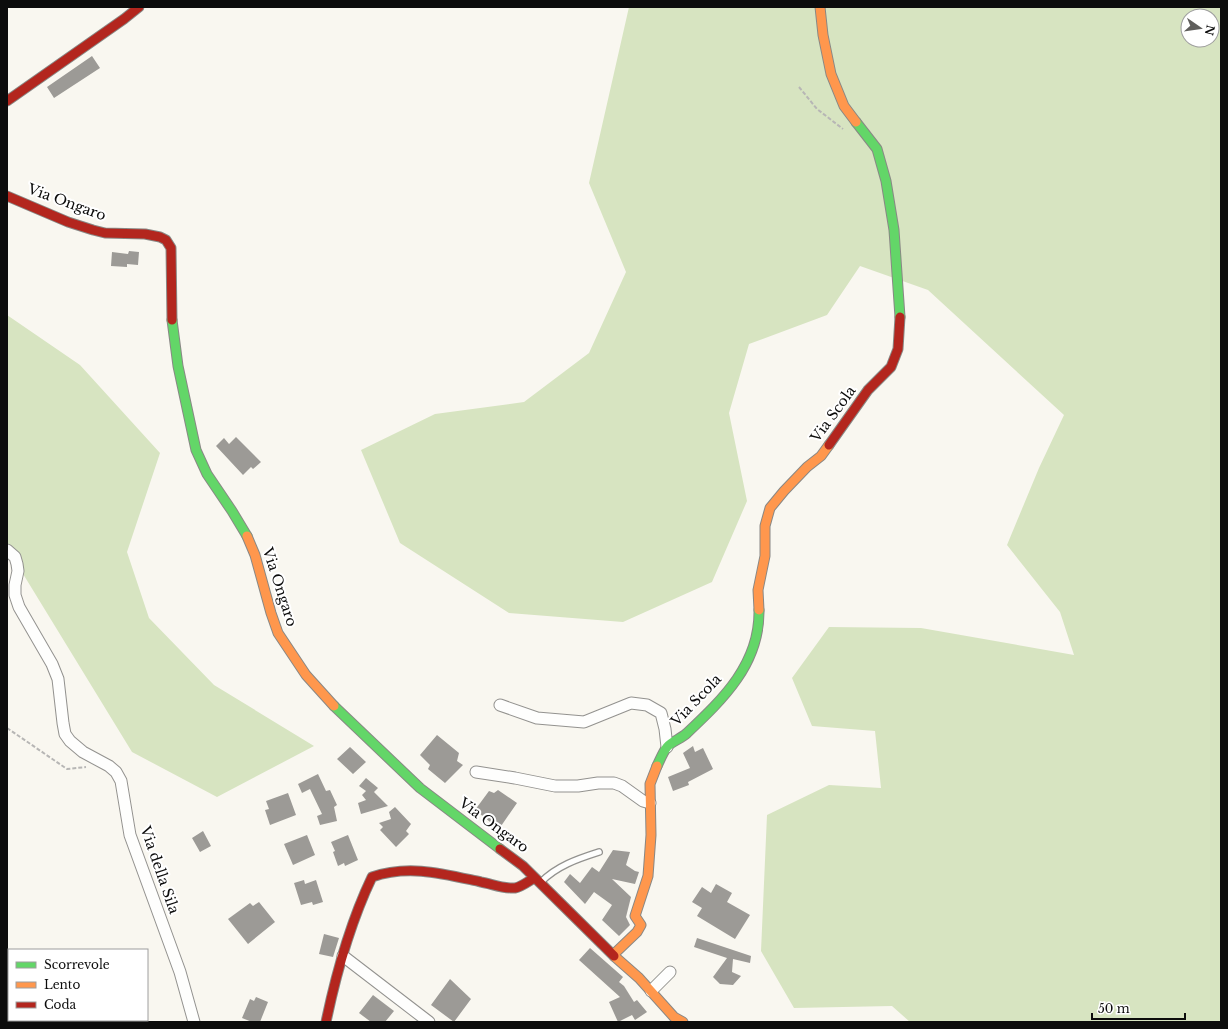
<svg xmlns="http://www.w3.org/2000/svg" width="1228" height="1029" font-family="'Libre Baskerville',serif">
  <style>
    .forest { fill: #d7e4c1; fill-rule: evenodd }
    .building { fill: #9c9a96 }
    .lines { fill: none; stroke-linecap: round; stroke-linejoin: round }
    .lane-casing { stroke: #93928f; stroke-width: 8 }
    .street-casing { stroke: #93928f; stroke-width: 13 }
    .fast-casing { stroke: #898885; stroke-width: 11 }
    .slow-casing { stroke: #898885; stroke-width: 11 }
    .jam-casing { stroke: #898885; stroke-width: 11 }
    .path { stroke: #b7b6b5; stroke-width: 2; stroke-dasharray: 4 2; stroke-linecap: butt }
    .lane { stroke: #fefefd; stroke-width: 5.5 }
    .street { stroke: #fefefd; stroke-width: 11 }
    .fast { stroke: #63d668; stroke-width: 9 }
    .slow { stroke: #ff974d; stroke-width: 9 }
    .jam { stroke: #b3261e; stroke-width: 9 }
    .labels { text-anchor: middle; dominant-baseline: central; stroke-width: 4; stroke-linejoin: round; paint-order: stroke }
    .street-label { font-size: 14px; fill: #0c0c0c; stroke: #fff }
  </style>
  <rect width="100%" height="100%" fill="#f9f7f0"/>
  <path class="forest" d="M629,7h592v1015h-311l-18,-16 -98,2 -33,-57 6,-136 62,-30 52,3 -6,-57 -63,-5 -20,-48 37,-51 92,1 153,27 -14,-43 -53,-67 32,-77 25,-53 -136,-125 -68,-24 -33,49 -78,29 -20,69 18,88 -35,81 -89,40 -114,-9 -109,-70 -39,-93 74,-36 89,-12 65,-49 37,-81 -37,-89zM1188,16h24v24h-24z
    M7,315l73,50 80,88 -33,99 22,66 65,67 100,61 -97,51 -85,-45 -123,-201 -2,1z"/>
  <path class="building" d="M92,56l8,12 -46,30 -7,-11z
    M129,251l10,1 -1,13 -11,-1v3l-16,-1 1,-14 16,2z
    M236,437l25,25 -8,7 -2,-2 -8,8 -27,-29 8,-8 5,6z
    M437,735l22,18 -2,8 6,4 -18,18 -17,-14 2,-4 -10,-10z
    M693,746l2,6 8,-4 10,21 -25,13 1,3 -16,6 -5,-14 22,-9 -7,-15z
    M350,747l16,15 -13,12 -16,-15z
    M318,774l8,17 4,-1 7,15 -3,2 3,14 -17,4 -3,-9 5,-2 -12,-25 -8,4 -4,-9z
    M366,778l12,10 -4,4 14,14 -27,8 -3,-11 8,-3 -4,-5 4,-4 -7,-5z
    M498,790l19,13 -18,26 -24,-19 14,-19 5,2z
    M288,793l8,22 -26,10 -5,-15 4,-1 -3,-8z
    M395,807l16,17 -5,7 3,3 -13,13 -16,-17 3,-3 -4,-4 12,-4 -2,-7z
    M203,831l8,15 -11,6 -8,-14z
    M307,835l8,20 -22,10 -9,-21z
    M348,835l10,25 -13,6 -1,-3 -6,3 -5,-14 2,-1 -4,-9z
    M613,850l17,2 -4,13 9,6 4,1 -4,12 -23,-5 19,18 -5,20 4,8 -11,11 -17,-16 10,-15 -18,-13 -9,12 -21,-22 6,-8 10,9 12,-16 7,5z
    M304,880l1,4 11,-4 7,22 -10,3 -1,-3 -11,3 -7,-22z
    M716,884l16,9 -5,9 23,13 -15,24 -38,-23 5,-8 -10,-6 10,-15 9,6z
    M259,902l16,20 -27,22 -20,-25 22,-16 3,3z
    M324,934l15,4 -6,19 -14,-3z
    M697,938l54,18 -1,7 -17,-4 -1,13 9,4 -8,9 -13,-1 -7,-7 14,-19 -33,-11z
    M590,948l33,29 -4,5 5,4 10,16 3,-2 10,12 -12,8 -3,-5 -14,7 -9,-20 11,-5 -41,-37z
    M450,979l21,20 -17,23 -23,-17z
    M373,995l21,16 -9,11h-14l-12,-9z
    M256,997l12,5 -8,20h-8l-10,-4 8,-19 4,2z"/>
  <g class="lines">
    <defs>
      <path id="lane" d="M541,882c16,-16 36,-23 58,-30"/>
      <path id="street" d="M7,550l8,7 2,7 1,7 -3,14v10l4,12 33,57 6,15 5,44 2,11 5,7 13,11 26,14 7,6 5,9 9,54 50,137 14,50
        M500,705l37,13 47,4 47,-19 16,2 14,8 4,16 2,18
        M476,772l39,6 40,8h23l20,-3h16l8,3 21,15 7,2
        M343,956l86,66
        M651,991l19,-19"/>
      <path id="fast" d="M856,122l21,27 9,32 8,49 6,87
        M172,320l6,46 18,84 11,24 25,37 15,25
        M334,706l86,82 80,61
        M657,766c3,-6 6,-14 10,-19 5,-6 14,-8 20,-14 36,-34 73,-69 72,-123"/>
      <path id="slow" d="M820,7l3,28 8,39 13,32 12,16
        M247,536l8,19 16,58 7,20 28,42 28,31
        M759,610l-1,-20 7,-34v-30l5,-18 14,-17 23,-24 14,-11 8,-11
        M614,954l23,-22 4,-7 -6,-9 13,-40 3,-41 -1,-51 7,-18
        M614,956l25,22 35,39 9,5"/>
      <path id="jam" d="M7,101l117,-82 15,-12
        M7,196l61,26 25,8 12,3 40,1 15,3 6,3 5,8 1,72
        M829,445l39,-55 23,-23 7,-18 2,-32
        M500,849l23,17 91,90
        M326,1022c10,-48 25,-101 46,-145 37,-13 72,-3 109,5 11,2 23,7 34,6 6,-1 14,-7 19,-10"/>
    </defs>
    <use href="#lane" class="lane-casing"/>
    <use href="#street" class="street-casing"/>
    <use href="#fast" class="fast-casing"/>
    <use href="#slow" class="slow-casing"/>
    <use href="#jam" class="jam-casing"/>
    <path class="path" d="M799,87l18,22 26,20
      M7,728l60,41 19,-2"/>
    <use href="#lane" class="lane"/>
    <use href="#street" class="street"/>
    <use href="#fast" class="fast"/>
    <use href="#slow" class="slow"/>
    <use href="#jam" class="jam"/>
  </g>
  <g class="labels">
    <g class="street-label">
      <text transform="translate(67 202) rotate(20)">Via Ongaro</text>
      <text transform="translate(833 414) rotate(-54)">Via Scola</text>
      <text transform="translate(280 587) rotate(72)">Via Ongaro</text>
      <text transform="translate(696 700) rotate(-46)">Via Scola</text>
      <text transform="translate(494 825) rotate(36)">Via Ongaro</text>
      <text transform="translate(160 870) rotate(71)">Via della Sila</text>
    </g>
  </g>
  <rect width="1228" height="1029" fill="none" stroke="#0c0c0c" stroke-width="16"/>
  <rect x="8" y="949" width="140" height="72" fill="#ffffff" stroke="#9e9e9e"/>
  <rect x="16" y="962" width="20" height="6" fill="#63d668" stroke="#9e9e9e"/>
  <text x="44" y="969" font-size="12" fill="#0c0c0c">Scorrevole</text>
  <rect x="16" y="982" width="20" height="6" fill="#ff974d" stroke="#9e9e9e"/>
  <text x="44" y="989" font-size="12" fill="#0c0c0c">Lento</text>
  <rect x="16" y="1002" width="20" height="6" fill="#b3261e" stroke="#9e9e9e"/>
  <text x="44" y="1009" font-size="12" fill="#0c0c0c">Coda</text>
  <g transform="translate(1200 28) rotate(103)"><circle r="19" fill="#ffffff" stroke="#9e9e9e"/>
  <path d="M0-3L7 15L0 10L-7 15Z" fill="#5f5e5c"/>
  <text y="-6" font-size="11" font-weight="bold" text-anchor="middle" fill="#0c0c0c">N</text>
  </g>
  <path d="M1092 1013v6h93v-6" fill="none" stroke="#0c0c0c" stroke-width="2"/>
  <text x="1098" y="1013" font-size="12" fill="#0c0c0c" stroke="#ffffff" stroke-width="3" paint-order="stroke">50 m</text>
</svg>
